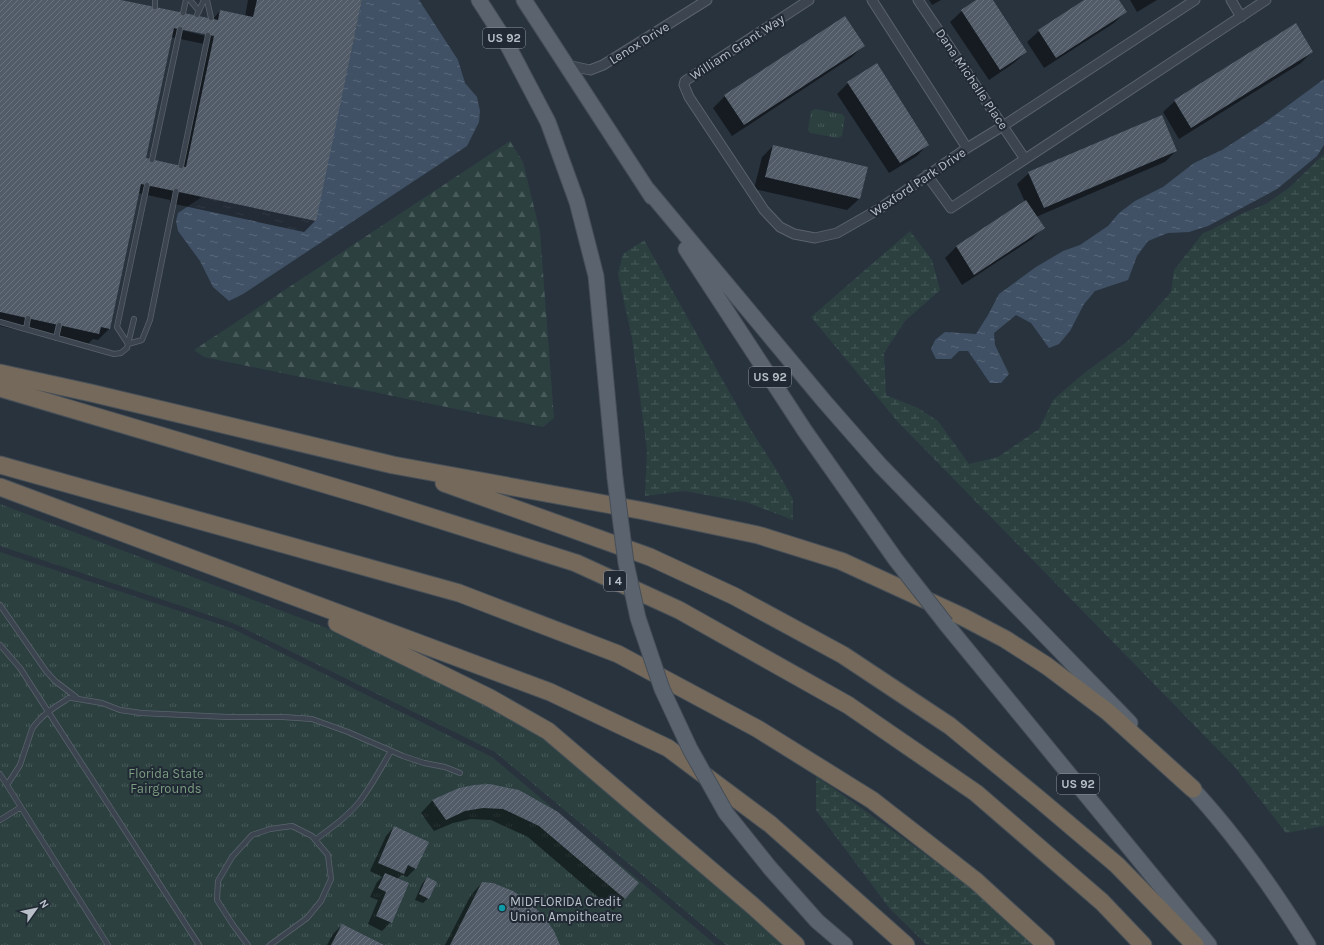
<svg xmlns="http://www.w3.org/2000/svg" width="1324" height="945" font-family="Karla,sans-serif">
  <style>
    .grass { fill: url(#grass-tufts) }
    .forest { fill: url(#forest-firs) }
    .wetland { fill: url(#wetland-marsh) }
    .water { fill: url(#water-ripples) }
    .shadow { fill: #0007; fill-rule: evenodd }
    .building { fill: url(#building-hatch); fill-rule: evenodd }
    .lines { fill: none; stroke-linecap: round; stroke-linejoin: round }
    .lane-casing { stroke: #5a636c; stroke-width: 6 }
    .street-casing { stroke: #5a636c; stroke-width: 11 }
    .primary-casing { stroke: #464e58; stroke-width: 17 }
    .highway-casing { stroke: #475059; stroke-width: 19 }
    .lane { stroke: #3c454f; stroke-width: 4.5 }
    .street { stroke: #3c454f; stroke-width: 9 }
    .primary { stroke: #5b646e; stroke-width: 15 }
    .highway { stroke: #74695a; stroke-width: 17 }
    .primary-bridge-casing { stroke: #464e58; stroke-width: 17; stroke-linecap: butt }
    .primary-bridge { stroke: #5b646e; stroke-width: 15 }
    .culture-dot { fill: #0f9aa8; stroke: #212a34; stroke-width: 1.5 }
    .labels { text-anchor: middle; dominant-baseline: central; stroke-width: 4; stroke-linejoin: round; paint-order: stroke }
    .shield { fill: #212a34; stroke: #8b939c; stroke-width: 1 }
    .shield-label { font-size: 12px; font-weight: bold; fill: #b9c0c9 }
    .street-label { font-size: 13px; fill: #b9c0c9; stroke: #212a34 }
    .park-label { font-size: 13px; fill: #7a9c81; stroke: #212a34 }
    .poi-label { font-size: 13px; fill: #b9c0c9; stroke: #212a34; text-anchor: start }
  </style>
  <defs>
    <pattern id="grass-tufts" width="24" height="20" patternUnits="userSpaceOnUse"><rect width="24" height="20" fill="#2c4040"/><path d="M3 7l-1-3M5 7V3M7 7l1-3M15 17l-1-3M17 17v-4M19 17l1-3" fill="none" stroke="#485a5a"/></pattern>
    <pattern id="forest-firs" width="22" height="20" patternUnits="userSpaceOnUse"><rect width="22" height="20" fill="#2c4040"/><path d="M5 1l3.5 6h-7zM16 11l3.5 6h-7z" fill="#485a5a"/></pattern>
    <pattern id="wetland-marsh" width="20" height="14" patternUnits="userSpaceOnUse"><rect width="20" height="14" fill="#2c4040"/><path d="M1 5h8M5 5V1M11 12h8M15 12V8" fill="none" stroke="#485a5a"/></pattern>
    <pattern id="water-ripples" width="26" height="14" patternUnits="userSpaceOnUse"><rect width="26" height="14" fill="#405166"/><path d="M2 4q2-2 4 0t4 0M15 11q2-2 4 0t4 0" fill="none" stroke="#5a687b"/></pattern>
    <pattern id="building-hatch" width="6" height="6" patternUnits="userSpaceOnUse"><rect width="6" height="6" fill="#525c69"/><path d="M-1 1l2-2M0 6l6-6M5 7l2-2" fill="none" stroke="#69727d"/></pattern>
  </defs>
  <rect width="100%" height="100%" fill="#29333e"/>
  <path class="grass" d="M815,109l27,5 3,3 -3,19 -4,2 -28,-5 -2,-3 3,-19z
    M0,504l348,132 138,67 57,34 243,208h-60l-231,-193 -262,-129 -233,-77z
    M0,552l231,76 261,129 224,188h-716z"/>
  <path class="forest" d="M510,141l13,21 17,70 14,186 -11,9 -339,-70 -10,-7z"/>
  <path class="wetland" d="M1324,154v672l-38,7 -51,-66 -337,-345 -87,-105 99,-86 22,29 8,30 -35,31 -21,32 2,42 32,13 20,13 31,43 29,-7 41,-28 14,-29 30,-26 45,-33 43,-49 3,-22 29,-37 8,-3 30,-16 25,-10 24,-17z
    M644,240l105,187 27,42 17,30v21l-47,-18 -62,-11 -39,5 2,-46 -15,-112 -14,-64 5,-20z
    M816,777l13,8 148,106 57,54h-107l-37,-36 -74,-99z"/>
  <path class="water" d="M362,0h57l39,60 7,23 12,14 3,14 -1,11 -12,24 -224,148 -14,7 -16,-14 -13,-26 -22,-30 -2,-10 2,-8 162,-109z
    M1324,79v66l-7,11 -40,33 -69,37 -19,6 -21,1 -20,8 -11,15 -9,24 -33,11 -11,13 -14,27 -11,13 -10,4 -18,-25 -15,-8 -22,18 1,12 14,29 -8,9h-11l-22,-32h-9l-8,8h-15l-5,-10 4,-9 10,-8 31,2 12,-19 11,-21 37,-27 27,-16 17,-6 28,-19 11,-13 16,-12 28,-14 31,-24 28,-13 45,-29z"/>
  <path class="shadow" d="M0,0h115l97,20 8,-9 25,6 3,-17h113l-46,221 -11,11 -134,-29v-3l-32,-7 -29,136 -11,11 -5,-1 -6,6 -87,-19zM170,25l36,9v2l-37,-9zM171,37l33,7 -26,122 -33,-7z
    M929,0h12l-9,5z
    M978,0h13l35,52 -12,11 -25,17 -39,-58 12,-11z
    M1086,0h32l7,12 -11,11 -70,45 -17,-26 12,-11z
    M1130,0h27l-20,12z
    M845,17l18,29 -11,11 -120,79 -19,-28 12,-12z
    M1312,52l-11,11 -122,76 -16,-27 12,-11z
    M848,83l80,61 -11,12 -28,17 -52,-79z
    M773,146l86,53 -12,11 -93,-21 8,-32z
    M1176,151l-11,11 -129,55 7,11 -11,11 -70,46 -17,-27 11,-11 69,-45 -8,-18 12,-11z
    M459,789l60,2 106,107 -12,12 -85,-73 -37,-17 -20,-1 -18,4 -19,8 -13,-18 11,-12z
    M394,827l22,41 -9,9 -5,-2 -5,4 -6,43 -9,9 -14,-7 10,-24 -8,-3 7,-15 5,-5 -12,-6 16,-35z
    M427,878l1,20 -5,5 -8,-3 7,-16z
    M482,883l77,62h-114l26,-50z
    M342,925l39,20h-54l6,-11z"/>
  <path class="building" d="M0,0h121l97,20 2,-10 33,7 4,-17h105l-46,221 -175,-37 -31,145 -9,-2 -2,7 -99,-22zM174,28l40,8 -28,131 -40,-9z
    M976,0h17l34,52 -27,18 -39,-60z
    M1084,0h35l8,12 -71,46 -18,-28z
    M845,16l20,30 -121,79 -20,-30z
    M1296,23l17,29 -122,76 -17,-28z
    M877,63l52,82 -29,18 -53,-81z
    M1162,115l15,36 -133,57 -16,-36z
    M773,145l95,22 -8,32 -95,-22z
    M1026,200l19,28 -71,47 -18,-29z
    M490,784l29,6 39,22 81,71 -14,16 -86,-73 -36,-17 -20,-1 -18,3 -19,9 -14,-20 27,-12 15,-3z
    M394,826l35,16 -13,27 -8,-4 -4,9 -26,-11z
    M385,873l24,10 -17,40 -16,-7 10,-24 -8,-4z
    M427,877l10,5 -8,17 -10,-5z
    M482,882l11,1 20,8 14,10 16,14 11,16 6,14h-110z
    M342,924l42,21h-53z"/>
  <g class="lines">
    <defs>
      <path id="lane" d="M190,0l9,11
        M207,0l4,18
        M155,7v-7
        M183,13l3,-13
        M197,15l7,-15
        M152,160l28,-131
        M181,166l27,-131
        M147,185l-30,142 11,17 14,-4 8,-20 26,-129
        M0,322l114,32 7,-1 6,-5 7,-29
        M26,329l2,-11
        M56,338l3,-13
        M0,605l46,66 9,10 21,16
        M0,645l20,23 179,277
        M0,774l7,11 13,-20 12,-36c9,-14 23,-22 37,-31h3l30,5 18,7 21,3 87,4h55l29,2 36,13 55,24 21,7 21,4 15,6
        M7,785l101,160
        M0,820l21,-13
        M315,840c16,-12 33,-24 45,-39 12,-16 21,-33 31,-50
        M248,945l-15,-20 -16,-25 1,-19 14,-24 20,-22 18,-6 22,-3 20,10 16,19 3,24 -10,22 -14,17 -37,27"/>
      <path id="street" d="M809,0l-124,81 -1,4 5,12 75,113 16,17 14,7 21,4 22,-5 42,-24 88,-61 36,-22 192,-126
        M872,0l95,148
        M918,0l107,159
        M1231,0l10,17
        M567,65l23,5 13,-5 104,-65
        M927,175l24,33 315,-208"/>
      <path id="primary" d="M479,0l27,42 42,80 29,80 19,74 19,202
        M524,0l128,197
        M648,190l176,211 56,64 250,258
        M686,249l119,182 91,129
        M946,624l263,321
        M1185,781c47,49 87,106 123,164
        M726,813l44,55 47,53 28,24"/>
      <path id="highway" d="M0,373l91,20 302,72 251,46 114,24 83,26 122,56 42,22 42,27 61,46 85,77
        M0,388l368,109 208,66 103,47 169,95 128,88 126,109 41,43
        M0,465l459,128 159,61 140,75 114,71 104,81 70,64
        M444,483l206,74 84,39 109,59 107,71 89,73 78,66 78,80
        M0,487l550,205 118,56 102,76 136,121
        M337,623l153,75 58,33 205,175 43,39"/>
    </defs>
    <use href="#lane" class="lane-casing"/>
    <use href="#street" class="street-casing"/>
    <use href="#primary" class="primary-casing"/>
    <use href="#highway" class="highway-casing"/>
    <use href="#lane" class="lane"/>
    <use href="#street" class="street"/>
    <use href="#primary" class="primary"/>
    <use href="#highway" class="highway"/>
    <defs>
      <path id="primary-bridge" d="M615,478l11,85 12,55 24,71 28,60 36,64
        M896,560l50,64"/>
    </defs>
    <use href="#primary-bridge" class="primary-bridge-casing"/>
    <use href="#primary-bridge" class="primary-bridge"/>
  </g>
  <circle class="culture-dot" cx="502" cy="908" r="4"/>
  <g class="labels">
    <g class="shield">
      <rect x="483" y="28" width="42" height="20" rx="3"/>
      <rect x="749" y="367" width="42" height="20" rx="3"/>
      <rect x="604" y="571" width="22" height="20" rx="3"/>
      <rect x="1057" y="774" width="42" height="20" rx="3"/>
    </g>
    <g class="shield-label">
      <text x="504" y="38">US 92</text>
      <text x="770" y="377">US 92</text>
      <text x="615" y="581">I 4</text>
      <text x="1078" y="784">US 92</text>
    </g>
    <g class="street-label">
      <text transform="translate(639 43) rotate(-32)">Lenox Drive</text>
      <text transform="translate(737 47) rotate(-33)">William Grant Way</text>
      <text transform="translate(972 79) rotate(56)">Dana Michelle Place</text>
      <text transform="translate(918 182) rotate(-34)">Wexford Park Drive</text>
    </g>
    <g class="park-label">
      <text x="166" y="773">Florida State<tspan x="166" dy="15">Fairgrounds</tspan></text>
    </g>
    <g class="poi-label">
      <text x="510" y="901">MIDFLORIDA Credit<tspan x="510" dy="15">Union Ampitheatre</tspan></text>
    </g>
  </g>
  <g transform="translate(36 909) rotate(57)" stroke="#212a34" stroke-width="3" paint-order="stroke">
  <path d="M0-3L7 15L0 10L-7 15Z" fill="#b9c0c9"/>
  <text y="-6" font-size="11" font-weight="bold" text-anchor="middle" fill="#b9c0c9">N</text>
  </g>
</svg>
